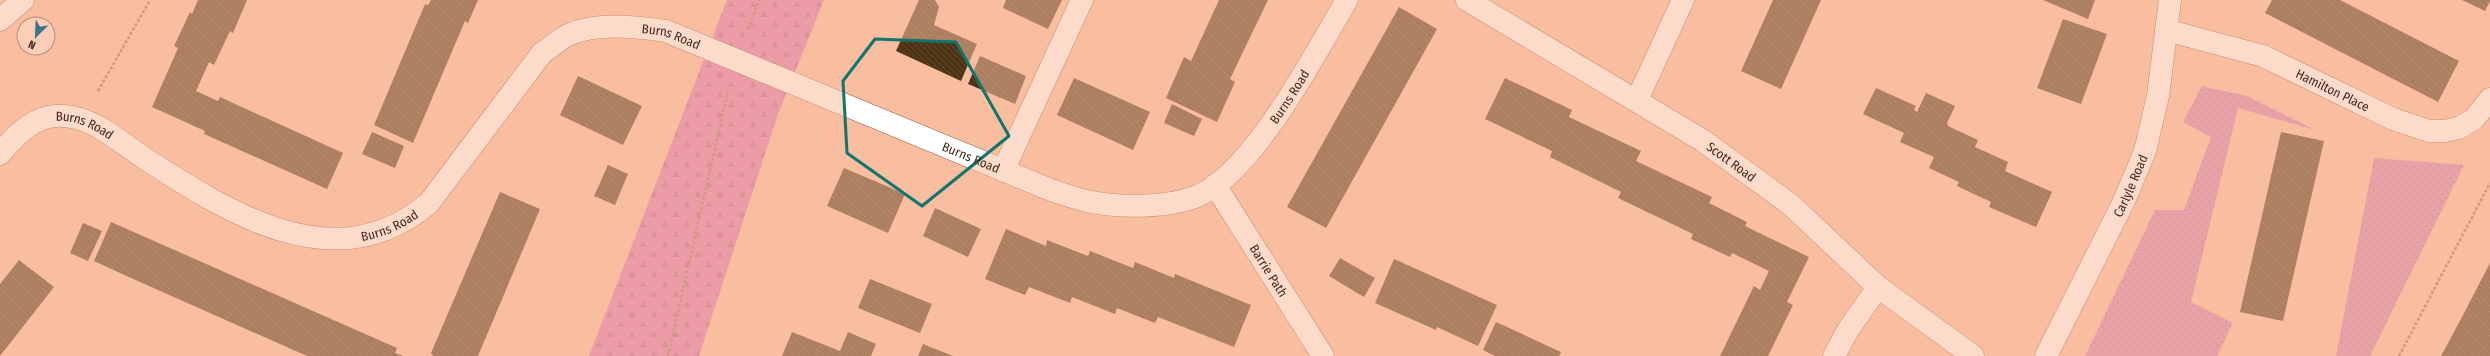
<svg xmlns="http://www.w3.org/2000/svg" width="2490" height="356" font-family="'Fira Sans Condensed',sans-serif">
  <style>
    .grass { fill: url(#grass-dots) }
    .forest { fill: url(#forest-firs) }
    .building { fill: url(#building-back-hatch) }
    .lines { fill: none; stroke-linecap: round; stroke-linejoin: round }
    .minor-casing { stroke: #904f2d; stroke-width: 23 }
    .path { stroke: #9c705b; stroke-width: 2.5; stroke-dasharray: 3 2; stroke-linecap: butt }
    .minor { stroke: #fff; stroke-width: 22 }
    .marked { fill: none; stroke: #0f766e; stroke-width: 3; stroke-linejoin: round }
    .labels { text-anchor: middle; dominant-baseline: central; stroke-width: 4; stroke-linejoin: round; paint-order: stroke }
    .street-label { font-size: 13px; fill: #46291b; stroke: #fcceb8 }
  </style>
  <defs>
    <pattern id="grass-dots" width="8" height="8" patternUnits="userSpaceOnUse"><rect width="8" height="8" fill="#d37fad"/><path d="M2 2h.1M6 6h.1" fill="none" stroke="#ad688c" stroke-width="1.8" stroke-linecap="round"/></pattern>
    <pattern id="forest-firs" width="22" height="20" patternUnits="userSpaceOnUse"><rect width="22" height="20" fill="#db73ae"/><path d="M5 1l3.5 6h-7zM16 11l3.5 6h-7z" fill="#b35e8d"/></pattern>
    <pattern id="building-back-hatch" width="6" height="6" patternUnits="userSpaceOnUse"><rect width="6" height="6" fill="#4e3315"/><path d="M-1 5l2 2M0 0l6 6M5-1l2 2" fill="none" stroke="#60482e"/></pattern>
  </defs>
  <rect width="100%" height="100%" fill="#f9bda0"/>
  <path class="grass" d="M2202,86l45,10 68,34 -77,-22 -47,194 42,21 -16,33h-132l70,-146h29l27,-73 -28,-15z
    M2374,158l90,7 -94,191h-34z"/>
  <path class="forest" d="M727,0h97l-46,114 -79,242h-110z"/>
  <path class="building" d="M198,0h49l-14,33 -3,-2 -16,34 -5,-3 -13,29 22,10 2,-4 123,56 -16,36 -123,-55 1,-3 -53,-24 26,-59 -4,-2 16,-34 2,2z
    M431,0h47l-10,23 -3,-2 -52,122 -39,-18 51,-121 3,1z
    M919,0h16l4,7 -5,18 43,19 -16,37 -65,-30z
    M1006,0h56l-14,29 -45,-21z
    M1219,0h49l-38,79 5,3 -18,40 -51,-24 18,-41 7,4z
    M1773,0h48l-40,89 -40,-18z
    M2043,0h52l-7,19z
    M2272,0h68l119,61 -21,41 -173,-89z
    M2462,0h28v1l-5,10z
    M1399,7l38,22 -111,199 -39,-21z
    M2063,19l44,15 -26,70 -44,-16z
    M980,56l46,20 -11,28 -47,-20z
    M578,76l64,30 -19,39 -63,-30z
    M1074,78l76,34 -17,38 -76,-35z
    M1505,78l67,32 -3,7 72,34 -5,10 76,36 -3,6 38,19 -2,4 64,31 -22,45 6,3 -25,51h-48l34,-70 6,4 9,-19 -37,-18 -2,4 -39,-18 2,-5 -75,-36 3,-6 -71,-35 2,-6 -67,-32z
    M1876,88l40,18 -2,4 3,2 9,-19 29,13 -8,17 1,3 30,14 -3,7 33,15 -3,9 47,21 -16,35 -47,-20 2,-5 -34,-16 2,-4 -30,-14 5,-11 -34,-15 4,-9 -41,-19z
    M1172,104l30,15 -8,17 -30,-13z
    M372,132l32,14 -9,22 -33,-14z
    M2281,132l43,9 -41,180 -43,-9z
    M608,165l20,9 -13,31 -21,-9z
    M844,168l61,26 -17,39 -61,-27z
    M500,192l40,17 -62,147h-45l-2,-3z
    M935,208l46,21 -13,28 -45,-21z
    M111,222l286,126 -2,5 8,3h-96l-176,-78 -37,-17z
    M83,223l19,8 -14,30 -18,-8z
    M1006,229l40,17 1,-6 41,16 2,-5 43,17 2,-6 39,16 1,-4 76,31 -17,42 -76,-30 -3,6 -38,-15 -2,6 -43,-17 -2,6 -41,-16 -4,8 -40,-16z
    M1340,258l35,20 -11,19 -35,-21z
    M1394,259l103,46 -19,41 -41,-19 -1,3 -61,-27z
    M19,260l35,27 -54,69v-72z
    M2490,263v93h-49l21,-39z
    M870,279l62,25 -12,29 -62,-25z
    M1496,322l65,30 -2,4h-64l-12,-6z
    M792,332l48,19 8,-19 28,12 -5,12h-89z
    M923,344l30,12h-35z"/>
  <g class="lines">
    <defs>
      <g id="minor">
        <path id="s1" d="M1467,0l235,140 89,65 87,82 95,69"/>
        <path d="M0,20l23,-20"/>
        <path id="s2" d="M2166,30l97,26 130,63 36,12h16l14,-3 15,-9 16,-20"/>
        <path d="M1637,100l46,-100"/>
        <path id="s3" d="M0,154c16,-20 37,-41 65,-38 29,2 55,26 79,42 85,55 192,124 285,45l113,-150c8,-5 17,-14 26,-18 30,-13 67,-8 98,-4l380,157c14,5 27,10 41,13 30,7 79,7 108,-4 58,-22 120,-144 152,-197"/>
        <path d="M1003,171l79,-171"/>
        <path id="s4" d="M1215,185l108,171"/>
        <path d="M1834,356l14,-26 30,-43"/>
        <path id="s5" d="M2046,356l78,-155 21,-50 13,-55 12,-96"/>
      </g>
    </defs>
    <use href="#minor" class="minor-casing"/>
    <path class="path" d="M748,29l11,-29
      M98,91l52,-91
      M668,356l60,-265
      M2399,356l91,-173"/>
    <use href="#minor" class="minor"/>
  </g>
  <path d="M0 0H2490V356H0ZM875,39l81,3 53,94 -87,70 -75,-53 -4,-72z" fill="#f9bda0" fill-opacity=".55" fill-rule="evenodd"/>
  <path class="marked" d="M875,39l81,3 53,94 -87,70 -75,-53 -4,-72z"/>
  <g class="labels">
    <g class="street-label">
      <text stroke="none"><textPath href="#s3" startOffset="807">Burns Road</textPath></text>
      <text stroke="none"><textPath href="#s2" startOffset="178">Hamilton Place</textPath></text>
      <text stroke="none"><textPath href="#s3" startOffset="1504">Burns Road</textPath></text>
      <text stroke="none"><textPath href="#s3" startOffset="100">Burns Road</textPath></text>
      <text stroke="none"><textPath href="#s3" startOffset="1131">Burns Road</textPath></text>
      <text stroke="none"><textPath href="#s1" startOffset="310">Scott Road</textPath></text>
      <text stroke="none"><textPath href="#s5" startOffset="190">Carlyle Road</textPath></text>
      <text stroke="none"><textPath href="#s3" startOffset="436">Burns Road</textPath></text>
      <text stroke="none"><textPath href="#s4" startOffset="101">Barrie Path</textPath></text>
    </g>
  </g>
  <g transform="translate(36 36) rotate(204)"><circle r="19" fill="#fcceb8" stroke="#b38c79"/>
  <path d="M0-3L7 15L0 10L-7 15Z" fill="#39748c"/>
  <text y="-6" font-size="11" font-weight="bold" text-anchor="middle" fill="#46291b">N</text>
  </g>
</svg>
